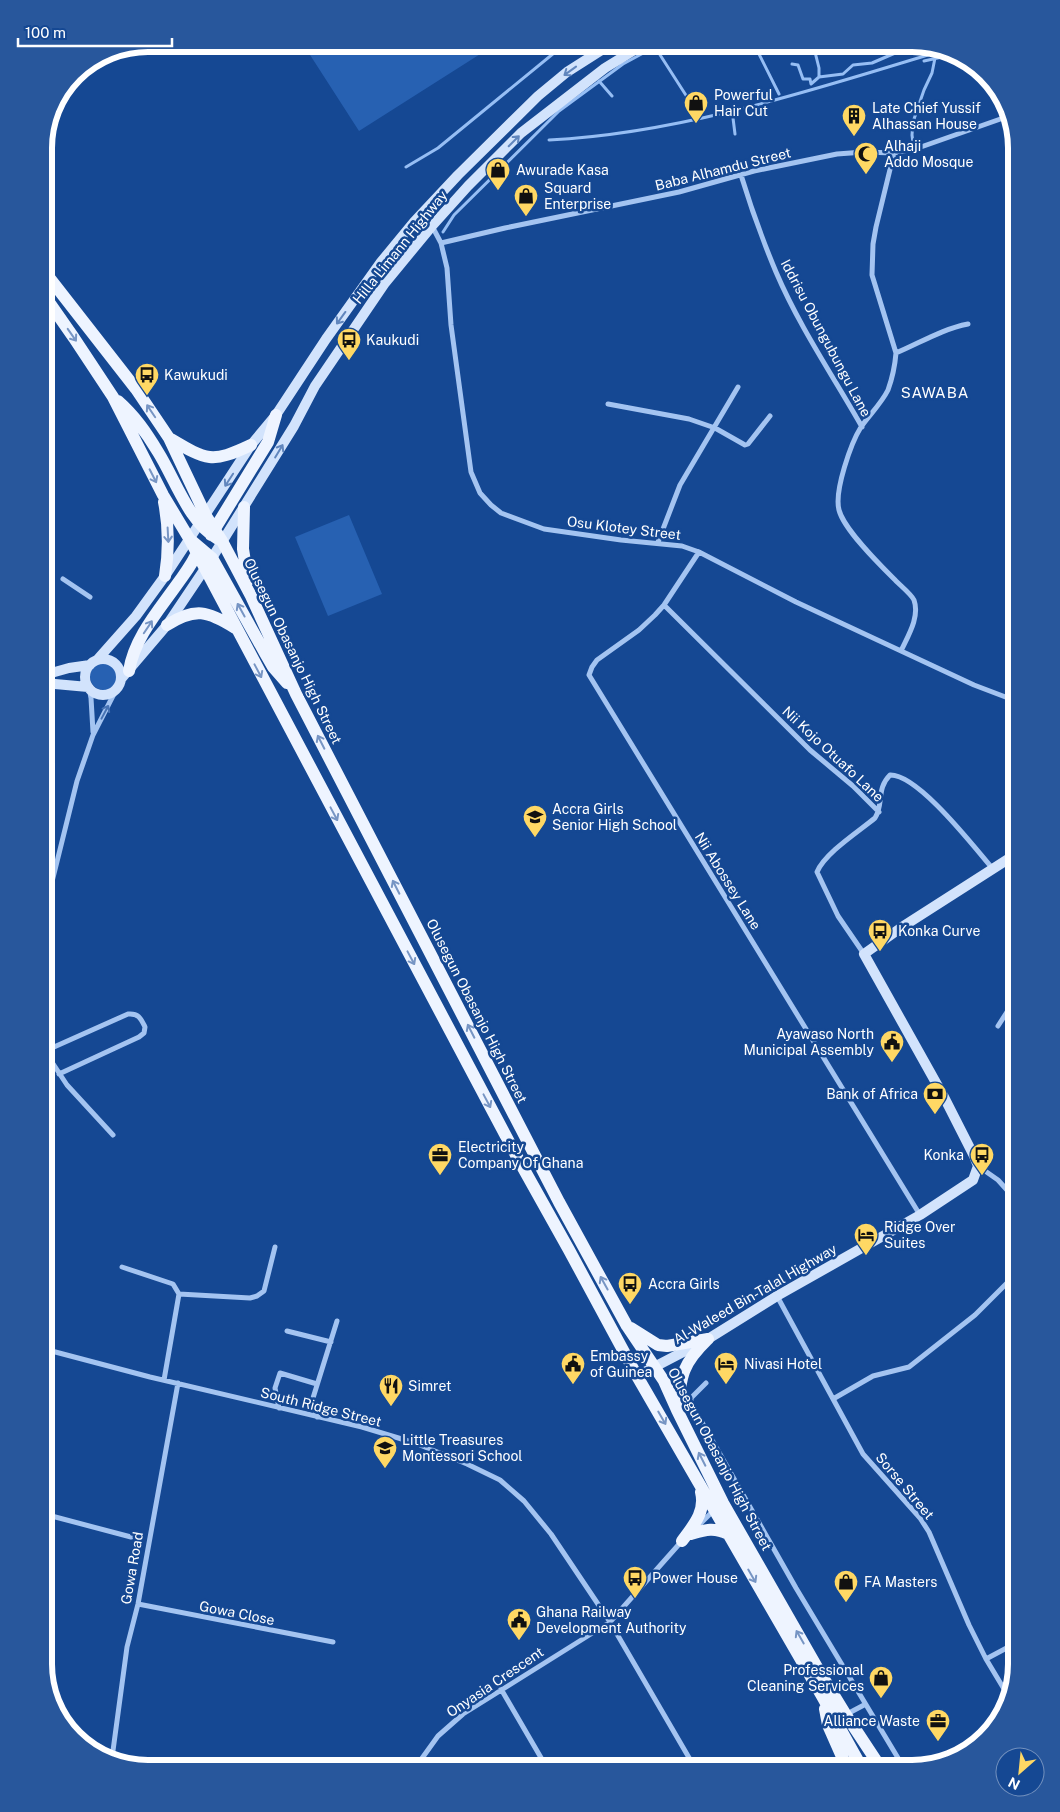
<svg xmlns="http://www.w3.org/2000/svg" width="1060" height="1812" font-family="'Public Sans',sans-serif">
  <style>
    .green { fill: #2761b2 }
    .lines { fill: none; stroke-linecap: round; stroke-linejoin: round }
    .stream { stroke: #96bef4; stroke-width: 3 }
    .street { stroke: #a4c4f1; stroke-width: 5 }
    .secondary { stroke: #d2e3fc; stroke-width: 10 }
    .primary { stroke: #eef4ff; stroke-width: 12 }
    .oneway { stroke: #6186bd }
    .oneway2 { stroke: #7795c4 }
    .oneway3 { stroke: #4773b4 }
    .labels { text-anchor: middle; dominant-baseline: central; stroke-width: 5; stroke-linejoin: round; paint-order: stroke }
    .poi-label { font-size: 14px; fill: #fff; stroke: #154893; text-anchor: start }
    .street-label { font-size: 14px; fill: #fff; stroke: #154893 }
    .neighbourhood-label { font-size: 15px; letter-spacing: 1px; fill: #fff; stroke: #154893 }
    .rim { fill: none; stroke: #fff; stroke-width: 6 }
  </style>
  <rect width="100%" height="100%" fill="#154893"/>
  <path class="green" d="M303,44h193l-137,87z
    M349,515l33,79 -54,22 -33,-79z
    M90 676a14 14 0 1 1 28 0a14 14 0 1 1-28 0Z"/>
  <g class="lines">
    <path class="stream" d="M754,44l25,50
      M813,44l6,24v9
      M896,44l6,6
      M655,47l34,53
      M924,61l27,-6
      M792,64l6,1 5,14h7l1,5 8,-7 24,-3 10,-9 19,-2 44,-19
      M599,81l13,15
      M732,110l3,24
      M549,140c130,-6 267,-51 392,-89
      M913,143l-1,-8 1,-13 11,-32 8,-17 4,-20
      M406,167l32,-19 127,-104
      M443,232l11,-17 105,-104 64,-47 37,-20"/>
    <path class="street" d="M894,153l-18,74 -3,17 -1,31 24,78c-1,12 -4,26 -8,37 -7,14 -18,24 -27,37 -10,16 -27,64 -22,83 5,20 42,56 57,71 5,5 15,13 18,19 6,17 -6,36 -13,51
      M741,175c10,33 22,66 35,97 23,54 57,104 86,155
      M432,226l9,17 6,25 4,57 20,147 9,21 11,12 10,8 43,16 77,11 61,6 17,6 97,50 178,83 42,16
      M441,243l64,-15 174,-36 75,-21 83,-17 27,-2 30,1 24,-5 91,-32
      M896,353c24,-10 46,-24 72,-29
      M608,404l81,15 26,9 30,17 3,-1 22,-28
      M658,542l22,-57 58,-98
      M699,552l-35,53 -9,10 -16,15 -42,30 -5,7 -3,8 331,540
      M63,579l27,18
      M664,605l146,145 43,36 26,26
      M89,688l2,10 2,34
      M44,914l33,-133 16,-46 24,-47
      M864,954l-26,-38 -21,-44c8,-19 41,-40 58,-54 9,-14 1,-29 15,-43 28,-1 84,72 103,94
      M998,1026l18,-28
      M44,1050l23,35 46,50
      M45,1051l83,-37c11,-1 13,5 17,13l-1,6 -5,4 -80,37
      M978,1166l20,14 18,20
      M122,1267l51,17 6,10 71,4 7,-2 7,-5 11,-44
      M777,1296l86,158 57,64 9,14 40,93 17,34 21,35
      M287,1331l44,11
      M44,1349l106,28 212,50 53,16 52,21 33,16 24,21 27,33 59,88 85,146
      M164,1380l15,-86
      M706,1383l-15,15v5l105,185 108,180
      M833,1399l40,-23 36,-9 66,-52 41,-41
      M279,1408l-4,-20 5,-15 37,11
      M317,1417l-4,-19 24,-77
      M44,1514l87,23
      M698,1526l15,-15
      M138,1604l195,38
      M986,1659l30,-16
      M501,1689l46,79
      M847,1714l17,-9
      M112,1758l15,-111 11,-43 40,-221
      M415,1768l23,-32 25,-22 147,-92 71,-80"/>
    <path class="secondary" d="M85 677a18 18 0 1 1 36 0a18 18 0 1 1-36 0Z
      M97,660l39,-44 29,-40 86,-131 25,-30 50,-76 55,-77 33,-40 44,-47 80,-79 29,-24 44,-28
      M44,675l25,-7 21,-3
      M121,679l46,-54 45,-67 82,-132 21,-40 70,-103 47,-57 36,-40 53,-53 84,-65 39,-24
      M44,683l44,4
      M637,1376l71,-37 69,-43 143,-81 53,-35 5,-14 -4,-10 -30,-59 -80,-143 38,-27 114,-73"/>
    <path class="primary" d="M44,271l92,118 33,49 37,78 16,25 29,55 45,98 263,508 68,124 37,55 13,29 46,93 95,166 28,46 35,53
      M44,295l30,43 39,59 50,98 27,45 327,617 52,93 68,126 185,320 40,72
      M118,401c17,15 28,31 40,51 17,27 31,71 60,87
      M169,438c37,22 42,26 82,7
      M164,502c5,25 5,49 1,74
      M244,507l-1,42 5,32
      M211,535l57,-93 8,-27
      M192,541l20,17 53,95 8,14 14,16
      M167,625c28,-18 41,-14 68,3
      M129,671c5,-33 30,-61 49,-88 7,-10 16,-21 20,-33
      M631,1328l27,17 9,1 41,-7
      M677,1410c4,-35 5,-46 31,-71
      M691,1534c14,-4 23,-7 37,0
      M682,1541c11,-15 24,-29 19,-49
      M825,1709l3,16 19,43"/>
  </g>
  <defs><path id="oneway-shaft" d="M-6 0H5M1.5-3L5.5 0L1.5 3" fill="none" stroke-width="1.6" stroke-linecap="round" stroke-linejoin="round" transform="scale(1.25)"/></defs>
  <g class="oneway">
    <use href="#oneway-shaft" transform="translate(570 71) rotate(144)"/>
    <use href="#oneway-shaft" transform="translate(514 141) rotate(-45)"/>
    <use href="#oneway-shaft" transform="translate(341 318) rotate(126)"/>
    <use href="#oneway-shaft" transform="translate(279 451) rotate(-59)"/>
    <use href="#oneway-shaft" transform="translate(229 480) rotate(123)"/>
  </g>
  <g class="oneway2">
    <use href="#oneway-shaft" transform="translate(72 335) rotate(55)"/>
    <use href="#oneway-shaft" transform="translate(151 411) rotate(-124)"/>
    <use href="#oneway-shaft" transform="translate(153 476) rotate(63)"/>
    <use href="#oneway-shaft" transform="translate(168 535) rotate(87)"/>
    <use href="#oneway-shaft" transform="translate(241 610) rotate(-119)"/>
    <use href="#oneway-shaft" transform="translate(148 627) rotate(-56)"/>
    <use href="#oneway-shaft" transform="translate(258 671) rotate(62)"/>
    <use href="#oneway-shaft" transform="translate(321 742) rotate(-117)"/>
    <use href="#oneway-shaft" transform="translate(334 814) rotate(62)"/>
    <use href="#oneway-shaft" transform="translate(396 887) rotate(-117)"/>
    <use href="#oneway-shaft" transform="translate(411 958) rotate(62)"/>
    <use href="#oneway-shaft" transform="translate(471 1031) rotate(-117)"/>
    <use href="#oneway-shaft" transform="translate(487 1101) rotate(62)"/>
    <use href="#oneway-shaft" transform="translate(604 1283) rotate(-119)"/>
    <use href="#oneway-shaft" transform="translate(662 1418) rotate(60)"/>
    <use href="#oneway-shaft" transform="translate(702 1459) rotate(-117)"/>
    <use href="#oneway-shaft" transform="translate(752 1576) rotate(60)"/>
    <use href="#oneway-shaft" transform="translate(800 1637) rotate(-120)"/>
  </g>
  <use class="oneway3" href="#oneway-shaft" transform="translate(105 712) rotate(-62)"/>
  <defs>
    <symbol id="shop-pin" viewBox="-11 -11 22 30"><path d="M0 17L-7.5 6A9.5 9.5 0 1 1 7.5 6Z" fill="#ffd864" stroke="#154893"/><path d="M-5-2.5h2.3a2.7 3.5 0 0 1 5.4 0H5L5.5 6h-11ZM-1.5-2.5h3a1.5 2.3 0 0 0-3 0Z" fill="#111"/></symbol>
    <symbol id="building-pin" viewBox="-11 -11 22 30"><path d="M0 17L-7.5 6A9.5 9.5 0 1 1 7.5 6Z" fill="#ffd864" stroke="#154893"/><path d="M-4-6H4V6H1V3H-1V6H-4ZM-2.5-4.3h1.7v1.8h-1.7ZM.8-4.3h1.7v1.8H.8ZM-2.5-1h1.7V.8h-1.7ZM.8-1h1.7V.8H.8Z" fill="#111"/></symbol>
    <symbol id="mosque-pin" viewBox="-11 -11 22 30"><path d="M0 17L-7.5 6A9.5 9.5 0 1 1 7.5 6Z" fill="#ffd864" stroke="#154893"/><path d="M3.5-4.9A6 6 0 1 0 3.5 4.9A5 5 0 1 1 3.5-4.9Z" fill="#111"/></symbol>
    <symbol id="bus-pin" viewBox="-11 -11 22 30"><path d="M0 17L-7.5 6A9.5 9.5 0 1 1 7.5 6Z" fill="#ffd864" stroke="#154893"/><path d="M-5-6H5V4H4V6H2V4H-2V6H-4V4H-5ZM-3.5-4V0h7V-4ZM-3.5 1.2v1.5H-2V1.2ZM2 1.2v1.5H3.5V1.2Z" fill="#111"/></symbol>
    <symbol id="school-pin" viewBox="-11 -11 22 30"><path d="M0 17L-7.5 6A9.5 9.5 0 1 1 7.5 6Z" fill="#ffd864" stroke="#154893"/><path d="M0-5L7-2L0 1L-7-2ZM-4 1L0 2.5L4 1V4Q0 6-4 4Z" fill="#111"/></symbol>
    <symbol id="civic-pin" viewBox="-11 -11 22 30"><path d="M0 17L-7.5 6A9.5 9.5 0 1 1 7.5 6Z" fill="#ffd864" stroke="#154893"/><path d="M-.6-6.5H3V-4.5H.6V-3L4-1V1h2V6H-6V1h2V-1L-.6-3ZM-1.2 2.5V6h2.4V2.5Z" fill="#111"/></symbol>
    <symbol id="bank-pin" viewBox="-11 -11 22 30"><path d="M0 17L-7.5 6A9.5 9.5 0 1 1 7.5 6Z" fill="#ffd864" stroke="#154893"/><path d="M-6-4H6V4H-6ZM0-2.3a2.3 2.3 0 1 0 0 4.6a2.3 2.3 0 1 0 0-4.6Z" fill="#111"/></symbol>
    <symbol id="office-pin" viewBox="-11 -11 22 30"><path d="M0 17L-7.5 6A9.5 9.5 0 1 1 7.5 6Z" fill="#ffd864" stroke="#154893"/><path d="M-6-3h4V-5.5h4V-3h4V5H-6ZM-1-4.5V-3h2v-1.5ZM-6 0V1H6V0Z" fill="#111"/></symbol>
    <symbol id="hotel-pin" viewBox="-11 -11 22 30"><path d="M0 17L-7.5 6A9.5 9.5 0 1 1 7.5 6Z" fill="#ffd864" stroke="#154893"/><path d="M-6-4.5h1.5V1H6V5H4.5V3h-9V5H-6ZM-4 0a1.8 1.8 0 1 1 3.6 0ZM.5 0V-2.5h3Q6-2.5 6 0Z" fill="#111"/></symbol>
    <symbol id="restaurant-pin" viewBox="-11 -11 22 30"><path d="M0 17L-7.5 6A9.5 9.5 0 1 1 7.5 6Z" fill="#ffd864" stroke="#154893"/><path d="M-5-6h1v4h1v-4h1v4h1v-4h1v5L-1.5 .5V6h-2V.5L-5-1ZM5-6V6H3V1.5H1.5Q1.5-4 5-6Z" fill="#111"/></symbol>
  </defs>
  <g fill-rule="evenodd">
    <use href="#shop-pin" x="682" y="89" width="28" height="38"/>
    <use href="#building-pin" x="840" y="102" width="28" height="38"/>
    <use href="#mosque-pin" x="852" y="140" width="28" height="38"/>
    <use href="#shop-pin" x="484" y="156" width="28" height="38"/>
    <use href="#shop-pin" x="512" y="182" width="28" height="38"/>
    <use href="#bus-pin" x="335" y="326" width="28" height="38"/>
    <use href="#bus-pin" x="133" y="361" width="28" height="38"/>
    <use href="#school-pin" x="521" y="803" width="28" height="38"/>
    <use href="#bus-pin" x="866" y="917" width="28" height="38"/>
    <use href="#civic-pin" x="878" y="1028" width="28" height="38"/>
    <use href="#bank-pin" x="921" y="1080" width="28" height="38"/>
    <use href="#office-pin" x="426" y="1141" width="28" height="38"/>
    <use href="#bus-pin" x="968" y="1141" width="28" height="38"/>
    <use href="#hotel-pin" x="852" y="1221" width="28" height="38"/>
    <use href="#bus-pin" x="616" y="1270" width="28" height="38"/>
    <use href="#civic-pin" x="559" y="1350" width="28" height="38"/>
    <use href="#hotel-pin" x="712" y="1350" width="28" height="38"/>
    <use href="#restaurant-pin" x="377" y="1372" width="28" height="38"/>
    <use href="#school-pin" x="371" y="1434" width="28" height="38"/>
    <use href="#bus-pin" x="621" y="1564" width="28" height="38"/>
    <use href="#shop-pin" x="832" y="1568" width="28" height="38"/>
    <use href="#civic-pin" x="505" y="1606" width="28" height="38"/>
    <use href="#shop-pin" x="867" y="1664" width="28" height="38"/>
    <use href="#office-pin" x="924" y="1707" width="28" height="38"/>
  </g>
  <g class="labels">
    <g class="poi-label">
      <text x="714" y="95">Powerful<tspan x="714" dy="16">Hair Cut</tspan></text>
      <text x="872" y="108">Late Chief Yussif<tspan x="872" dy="16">Alhassan House</tspan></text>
      <text x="884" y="146">Alhaji<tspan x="884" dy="16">Addo Mosque</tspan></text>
      <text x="516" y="170">Awurade Kasa</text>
      <text x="544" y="188">Squard<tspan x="544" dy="16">Enterprise</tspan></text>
      <text x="366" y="340">Kaukudi</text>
      <text x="164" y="375">Kawukudi</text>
      <text x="552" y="809">Accra Girls<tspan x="552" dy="16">Senior High School</tspan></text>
      <text x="898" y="931">Konka Curve</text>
      <text x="874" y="1034" text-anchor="end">Ayawaso North<tspan x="874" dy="16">Municipal Assembly</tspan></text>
      <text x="918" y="1094" text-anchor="end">Bank of Africa</text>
      <text x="458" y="1147">Electricity<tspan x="458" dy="16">Company Of Ghana</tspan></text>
      <text x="964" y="1155" text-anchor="end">Konka</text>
      <text x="884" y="1227">Ridge Over<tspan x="884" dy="16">Suites</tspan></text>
      <text x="648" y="1284">Accra Girls</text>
      <text x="590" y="1356">Embassy<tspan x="590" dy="16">of Guinea</tspan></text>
      <text x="744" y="1364">Nivasi Hotel</text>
      <text x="408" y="1386">Simret</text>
      <text x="402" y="1440">Little Treasures<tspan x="402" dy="16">Montessori School</tspan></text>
      <text x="652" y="1578">Power House</text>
      <text x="864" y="1582">FA Masters</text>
      <text x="536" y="1612">Ghana Railway<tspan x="536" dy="16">Development Authority</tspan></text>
      <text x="864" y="1670" text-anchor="end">Professional<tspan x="864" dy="16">Cleaning Services</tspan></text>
      <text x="920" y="1721" text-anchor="end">Alliance Waste</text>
    </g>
    <g class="street-label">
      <text transform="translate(723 169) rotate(-14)">Baba Alhamdu Street</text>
      <text transform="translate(400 247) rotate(-51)">Hilla Limann Highway</text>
      <text transform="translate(826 338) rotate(62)">Iddrisu Obungubungu Lane</text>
      <text transform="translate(624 528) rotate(7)">Osu Klotey Street</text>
      <text transform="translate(293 651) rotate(64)">Olusegun Obasanjo High Street</text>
      <text transform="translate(833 754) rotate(43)">Nii Kojo Otuafo Lane</text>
      <text transform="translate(728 881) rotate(58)">Nii Abossey Lane</text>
      <text transform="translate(477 1011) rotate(63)">Olusegun Obasanjo High Street</text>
      <text transform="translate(755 1294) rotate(-30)">Al-Waleed Bin-Talal Highway</text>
      <text transform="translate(321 1407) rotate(14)">South Ridge Street</text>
      <text transform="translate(720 1459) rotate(62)">Olusegun Obasanjo High Street</text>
      <text transform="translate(905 1486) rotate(50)">Sorse Street</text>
      <text transform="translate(132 1568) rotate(-80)">Gowa Road</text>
      <text transform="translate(237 1613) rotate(11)">Gowa Close</text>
      <text transform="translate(495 1682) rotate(-34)">Onyasia Crescent</text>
    </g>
    <g class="neighbourhood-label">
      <text x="935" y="392">SAWABA</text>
    </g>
  </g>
  <path d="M0 0H1060V1812H0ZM148 52H912A96 96 0 0 1 1008 148V1664A96 96 0 0 1 912 1760H148A96 96 0 0 1 52 1664V148A96 96 0 0 1 148 52Z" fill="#28579c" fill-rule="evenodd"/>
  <path class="rim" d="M148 52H912A96 96 0 0 1 1008 148V1664A96 96 0 0 1 912 1760H148A96 96 0 0 1 52 1664V148A96 96 0 0 1 148 52Z"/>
  <g transform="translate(1020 1772) rotate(207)"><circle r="24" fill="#154893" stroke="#7391be"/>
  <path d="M0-4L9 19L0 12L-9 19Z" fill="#ffd864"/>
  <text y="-8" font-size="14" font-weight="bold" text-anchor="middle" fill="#ffffff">N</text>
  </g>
  <path d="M18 38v8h154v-8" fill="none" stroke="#ffffff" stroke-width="2.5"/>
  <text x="25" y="38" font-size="15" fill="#ffffff" stroke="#154893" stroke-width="4" paint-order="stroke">100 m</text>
</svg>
